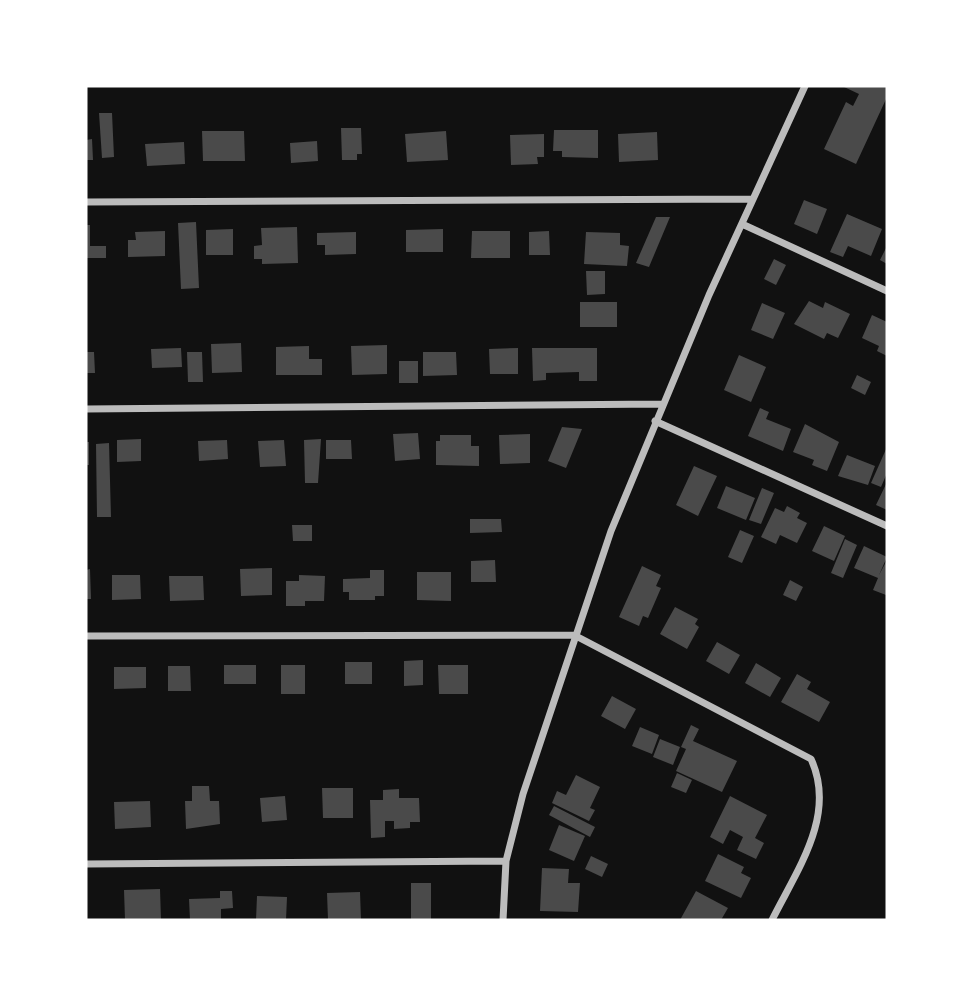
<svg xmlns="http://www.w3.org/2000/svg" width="973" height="1006" font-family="Overpass,sans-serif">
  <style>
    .building { fill: #4a4a4a }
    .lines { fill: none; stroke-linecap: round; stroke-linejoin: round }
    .minor { stroke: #bcbcbc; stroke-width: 7 }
  </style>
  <rect width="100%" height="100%" fill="#111"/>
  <path class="building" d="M842,86h45v11l-31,67 -32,-15 22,-47 7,4 6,-12z
    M99,113h13l2,44 -12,1z
    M341,128h20l1,26h-5v6h-15z
    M554,130h44v28l-36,-1v-6h-9z
    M202,131h42l1,30h-42z
    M446,131l2,29 -41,2 -2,-28z
    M657,132l1,28 -39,2 -1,-28z
    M544,134v23h-7l1,7 -27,1 -1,-30z
    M92,139l1,21h-7v-20z
    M317,141l1,20 -27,2 -1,-20z
    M184,142l1,22 -38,2 -2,-22z
    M804,200l23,9 -10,25 -23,-10z
    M847,214l35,15 -11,27 -23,-10 -5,11 -13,-5z
    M656,217h14l-21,50 -13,-4z
    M196,222l3,66 -18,1 -3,-66z
    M86,225h4v21h16v12h-20z
    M297,227l1,36 -36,1v-5h-8v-13l8,-1 -1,-17z
    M233,229v26h-27v-25z
    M443,229v23h-37v-22z
    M165,231v25l-37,1v-17h8l-1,-8z
    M472,231h38v27h-39z
    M549,231l1,24h-21v-23z
    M356,232v22l-31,1v-10h-8v-12z
    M586,232l34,1v12l9,1 -2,20 -43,-2z
    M887,246v18l-7,-4z
    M774,259l12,6 -10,20 -12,-6z
    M586,271h19v23l-18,1z
    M809,301l14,7 2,-6 25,12 -12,24 -11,-5 -3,6 -30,-15z
    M580,302h37v25h-37z
    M762,303l23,10 -12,26 -22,-9z
    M872,315l15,7v34l-10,-5 2,-5 -17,-8z
    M241,343l1,29 -30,1 -1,-29z
    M387,345v29l-35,1 -1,-29z
    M309,346v13h13v16h-46v-28z
    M181,348l1,19 -30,1 -1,-19z
    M518,348v26h-28l-1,-25z
    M532,348h65v33h-18v-9l-33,1v7l-13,1z
    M86,352h8l1,21h-9z
    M187,352h15l1,30h-15z
    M423,352h33l1,23 -34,1z
    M739,355l27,12 -15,35 -27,-12z
    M399,361h19v22h-19z
    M857,375l14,7 -6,13 -14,-7z
    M760,408l9,4 -3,7 25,10 -8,22 -35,-15z
    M805,424l34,18 -12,29 -15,-6 2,-5 -21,-8z
    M562,427l20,2 -16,39 -18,-7z
    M418,433l2,26 -25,2 -2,-27z
    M530,434v29l-30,1 -1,-29z
    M440,435h31v11h8v20l-43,-1v-24h4z
    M141,439v22l-24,1v-22z
    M321,439l-3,44h-13l-1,-43z
    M227,440l1,19 -29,2 -1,-20z
    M284,440l2,26 -26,1 -2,-26z
    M326,440h25l1,19h-26z
    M86,442h3v23h-3z
    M109,443l2,74h-14l-1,-73z
    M887,447v26l-6,14 -10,-4z
    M847,455l28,11 -7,19 -30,-9z
    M694,466l23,10 -19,40 -22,-11z
    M887,482v28l-11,-5z
    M726,486l29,12 -9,22 -29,-12z
    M762,488l12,5 -13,31 -12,-4z
    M787,506l13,7 -3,5 10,5 -10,20 -17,-8 -4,9 -15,-7 14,-29 9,4z
    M470,519h31l1,13 -32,1z
    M292,525h20v16h-19z
    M824,526l21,10 -11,25 -22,-10z
    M740,530l14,6 -12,27 -14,-6z
    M845,539l12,6 -14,33 -12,-5z
    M864,546l23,11 -8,18 8,-15 -1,35 -13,-5 5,-12 -24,-10z
    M495,560l1,22h-25v-21z
    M642,566l19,9 -5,11 5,2 -13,30 -5,-2 -4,10 -20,-9z
    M272,568v27l-31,1 -1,-27z
    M90,569l1,30h-5v-29z
    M370,570h14v26h-9v4h-26v-8h-6v-13l27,-1z
    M417,572h34v29l-34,-1z
    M112,575h28l1,24 -29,1z
    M299,575l26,1 -1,25h-19v5h-19v-25h13z
    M169,576h34l1,24 -34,1z
    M790,580l13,7 -7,14 -13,-6z
    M675,607l23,12 -3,5 4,3 -12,22 -27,-15z
    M717,642l23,13 -11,19 -23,-13z
    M423,660v25l-19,1v-25z
    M345,662h27v22h-27z
    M756,663l25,15 -11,19 -25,-14z
    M224,665h32v19h-32z
    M281,665h24v29h-24z
    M438,665h30v29h-29z
    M168,666h22l1,25h-23z
    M114,667h32v21l-32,1z
    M797,674l14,8 -4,7 23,13 -11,20 -38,-20z
    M612,696l24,13 -11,20 -24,-13z
    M691,725l8,4 -6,12 44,20 -15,31 -46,-21 10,-22 -5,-2z
    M640,727l19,8 -7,19 -20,-8z
    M660,739l20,8 -7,18 -20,-8z
    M677,773l15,7 -6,13 -15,-6z
    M576,775l24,12 -10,21 5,2 -6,11 -37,-18 5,-12 9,4z
    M192,786h17l1,15h9l1,23 -34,5 -1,-28h7z
    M322,788h31v30h-30z
    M399,789v9h20l1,24h-10v6l-16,1v-8h-9v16l-14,1 -1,-38h13v-10z
    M285,796l2,24 -25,2 -2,-24z
    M730,796l37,19 -12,23 9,5 -8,16 -19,-9 6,-13 -13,-7 -7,14 -13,-7z
    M150,801l1,26 -36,2 -1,-27z
    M554,806l41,21 -5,10 -41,-22z
    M559,825l26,11 -11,25 -25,-11z
    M718,854l26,13 -3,6 10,5 -10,20 -36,-17z
    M591,856l17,8 -6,13 -17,-8z
    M542,868l27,1 -1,14h12l-2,29 -38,-1z
    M411,883h20v37h-20z
    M160,889l1,31h-36l-1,-30z
    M220,891h12l1,17 -12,1v11h-31l-1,-21 31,-1z
    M696,891l32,17 -7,12h-41z
    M360,892l1,28h-33l-1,-27z
    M257,896l30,1 -1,23h-30z"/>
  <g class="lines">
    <path class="minor" d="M86,202l667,-3
      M742,224l145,67
      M86,409l576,-5
      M655,421l232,105
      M86,636l488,-1 237,124c26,56 -14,111 -39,161
      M86,864l420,-3
      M503,920l3,-59 17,-67 88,-263 98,-236 96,-209"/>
  </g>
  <rect width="973" height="1006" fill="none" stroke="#ffffff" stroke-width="175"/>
</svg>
